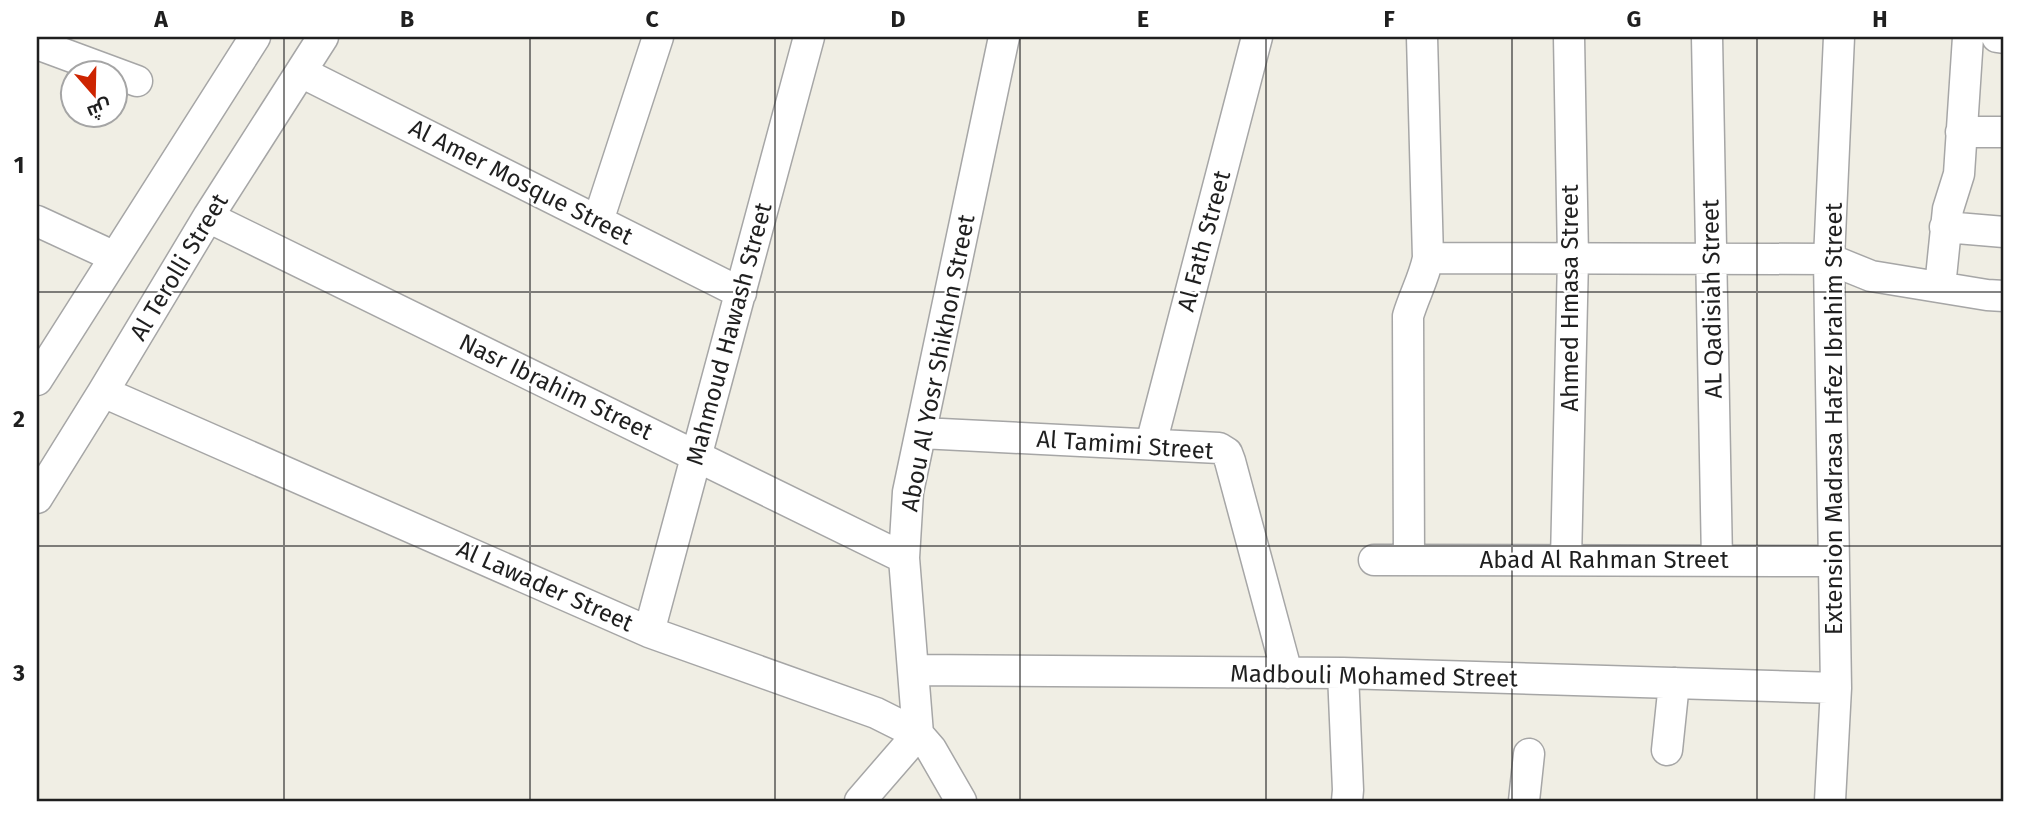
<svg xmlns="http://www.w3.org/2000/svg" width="2041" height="838" font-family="'Fira Sans',Cairo,sans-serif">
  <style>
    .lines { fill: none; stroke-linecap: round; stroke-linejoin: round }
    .minor-casing { stroke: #a6a6a6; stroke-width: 33 }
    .minor { stroke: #fff; stroke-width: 30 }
    .grid { fill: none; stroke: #1f1f1f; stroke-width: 2; stroke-opacity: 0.55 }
    .labels { text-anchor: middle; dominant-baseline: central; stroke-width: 5; stroke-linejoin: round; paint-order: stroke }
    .street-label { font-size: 24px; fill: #1f1f1f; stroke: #fff }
    .neatline { fill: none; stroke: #1f1f1f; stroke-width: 2.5 }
    .grid-label { font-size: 23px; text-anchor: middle; font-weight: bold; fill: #1f1f1f }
  </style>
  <rect width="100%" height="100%" fill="#f0eee4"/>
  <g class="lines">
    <defs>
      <path id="minor" d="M1707,37l10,524
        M1997,37l7,1
        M37,44l100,37
        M301,72l440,221
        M1961,132h43
        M208,217l696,341
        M37,221l78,36
        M598,221l60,-184
        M1945,227l59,5
        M1428,258l401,1 42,17 116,19 17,1
        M1940,287l8,-78 11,-35 9,-137
        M37,380l218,-343
        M103,392l546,240 227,81 42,21 13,15 30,52
        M921,433l298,15 8,5 3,8 57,212
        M1151,444l106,-407
        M37,498l66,-106 105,-175 115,-180
        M1374,560l460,1
        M1409,560l-1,-244c6,-20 16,-38 20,-58l-6,-221
        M1566,560l7,-302 -4,-221
        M649,632l160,-595
        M913,670l430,3 493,15
        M1343,673l5,117 -1,11
        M1667,750l7,-67
        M860,801l58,-67 -14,-176 4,-66 96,-455
        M1524,801l5,-47
        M1830,801l6,-113 -7,-429 10,-222"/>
    </defs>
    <use href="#minor" class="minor-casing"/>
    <use href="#minor" class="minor"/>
  </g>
  <path class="grid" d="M284,37v764M530,37v764M775,37v764M1020,37v764M1266,37v764M1512,37v764M1757,37v764M37,292h1967M37,546h1967"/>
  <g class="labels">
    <g class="street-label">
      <text transform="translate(521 182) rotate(27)">Al Amer Mosque Street</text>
      <text transform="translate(1204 241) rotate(-75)">Al Fath Street</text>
      <text transform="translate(179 267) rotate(-59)">Al Terolli Street</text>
      <text transform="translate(1570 298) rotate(-90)">Ahmed Hmasa Street</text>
      <text transform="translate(1712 299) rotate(-91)">AL Qadisiah Street</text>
      <text transform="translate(729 334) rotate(-75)">Mahmoud Hawash Street</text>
      <text transform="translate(938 363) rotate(-79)">Abou Al Yosr Shikhon Street</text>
      <text transform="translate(556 387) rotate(26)">Nasr Ibrahim Street</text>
      <text transform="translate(1834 419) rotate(-90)">Extension Madrasa Hafez Ibrahim Street</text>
      <text transform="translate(1125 445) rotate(4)">Al Tamimi Street</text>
      <text x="1604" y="560">Abad Al Rahman Street</text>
      <text transform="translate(545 586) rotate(24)">Al Lawader Street</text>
      <text transform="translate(1374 676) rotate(1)">Madbouli Mohamed Street</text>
    </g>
  </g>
  <rect width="2041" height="838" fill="none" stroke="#ffffff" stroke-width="77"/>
  <g transform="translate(94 94) rotate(160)"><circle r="33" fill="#ffffff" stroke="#a5a5a5" stroke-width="2"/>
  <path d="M0-5L12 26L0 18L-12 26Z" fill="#cd2400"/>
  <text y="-10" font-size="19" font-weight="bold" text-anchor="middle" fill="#1f1f1f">ش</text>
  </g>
  <rect x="38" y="38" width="1964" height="762" class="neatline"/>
  <g class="grid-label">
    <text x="161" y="27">A</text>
    <text x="407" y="27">B</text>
    <text x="652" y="27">C</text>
    <text x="898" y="27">D</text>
    <text x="1143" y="27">E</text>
    <text x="1389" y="27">F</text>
    <text x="1634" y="27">G</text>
    <text x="1880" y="27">H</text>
    <text x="19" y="173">1</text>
    <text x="19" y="427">2</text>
    <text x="19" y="681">3</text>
  </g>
</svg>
